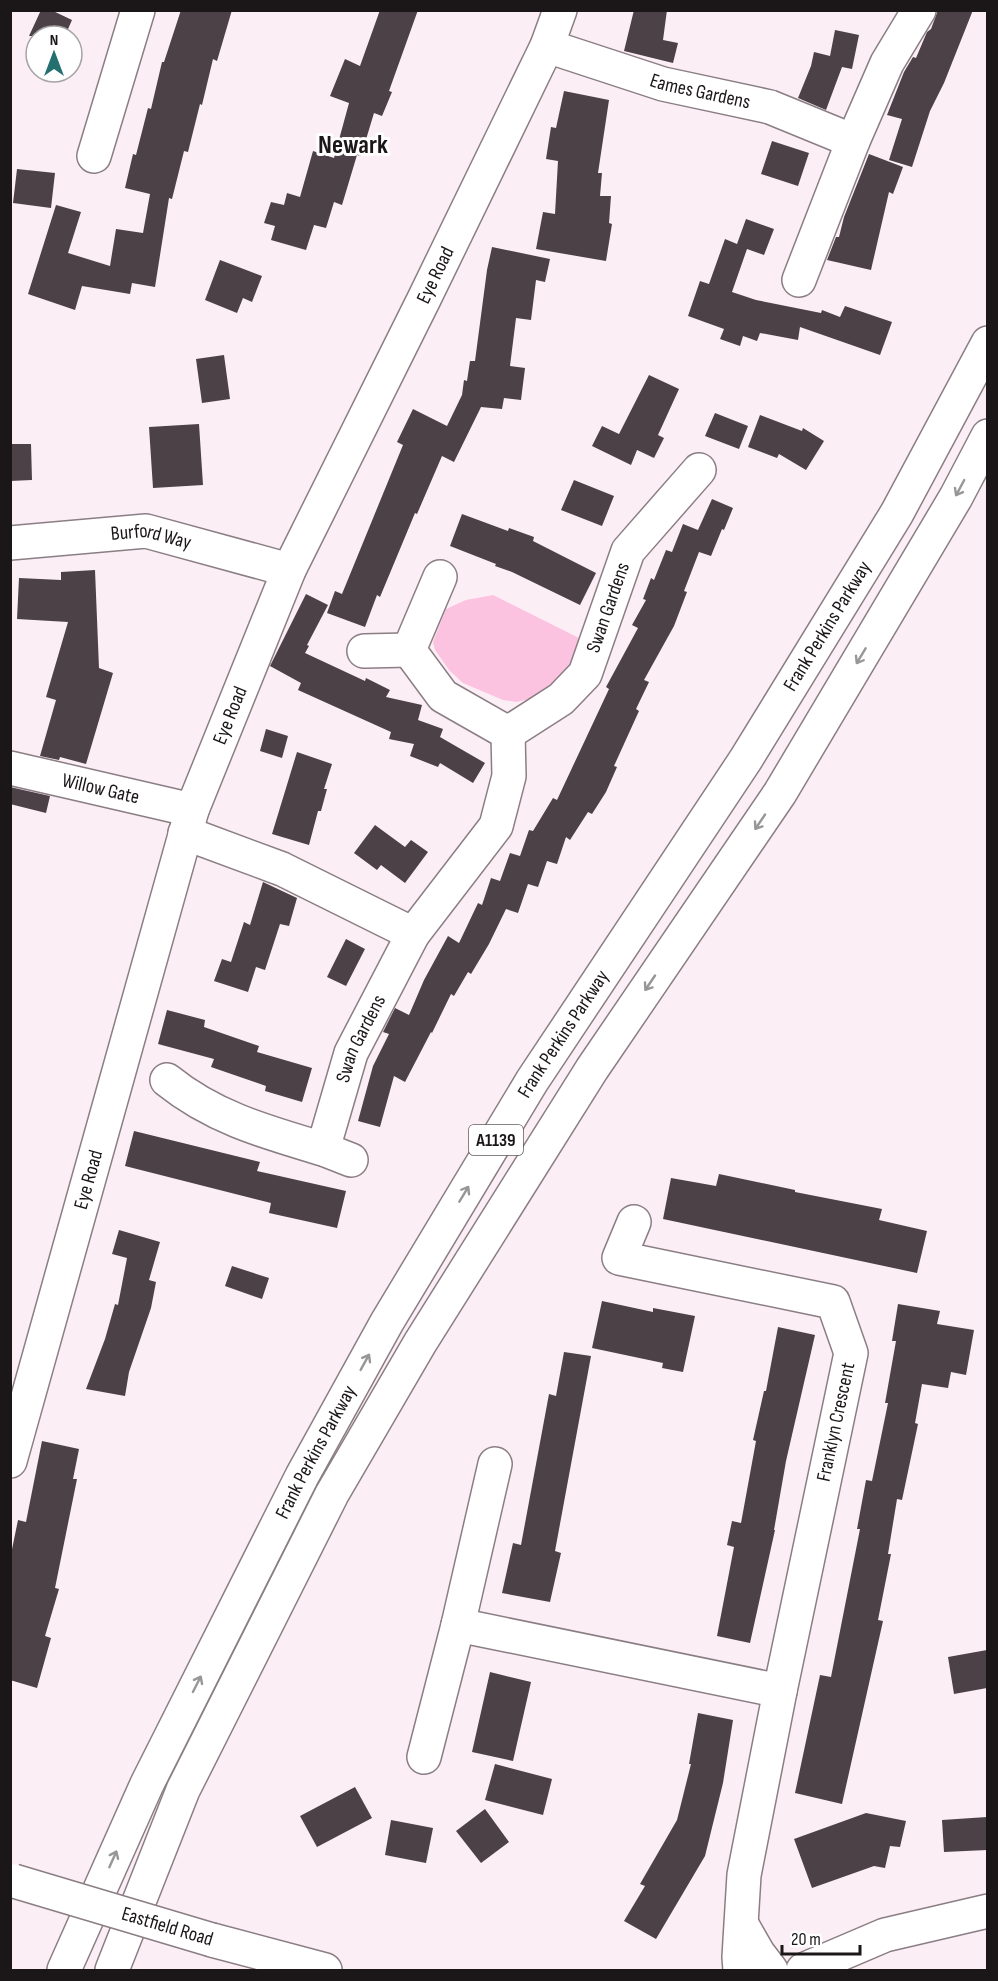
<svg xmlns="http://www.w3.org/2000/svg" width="998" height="1981" font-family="'Sofia Sans Condensed',sans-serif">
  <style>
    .green { fill: #fbc3e0 }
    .building { fill: #4c4147 }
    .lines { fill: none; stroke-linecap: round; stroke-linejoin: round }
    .minor-casing { stroke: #8a7e84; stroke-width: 36 }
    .highway-casing { stroke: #8a7e84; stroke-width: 36 }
    .minor { stroke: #fff; stroke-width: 33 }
    .highway { stroke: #fff; stroke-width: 33 }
    .minor-bridge-casing { stroke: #8a7e84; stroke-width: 36; stroke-linecap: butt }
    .minor-bridge { stroke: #fff; stroke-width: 33 }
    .oneway { stroke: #989798 }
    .labels { text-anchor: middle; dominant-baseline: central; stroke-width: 6; stroke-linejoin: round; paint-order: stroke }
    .shield { fill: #fff; stroke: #5f5d5e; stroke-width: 1.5 }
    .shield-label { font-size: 18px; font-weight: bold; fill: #1b1719 }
    .street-label { font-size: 20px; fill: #1b1719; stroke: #fff }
    .district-label { font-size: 26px; font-weight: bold; fill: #1b1719; stroke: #fff }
  </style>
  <rect width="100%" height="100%" fill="#fceef5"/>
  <path class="green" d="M493,595l90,45 -13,30 -12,12 -25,16 -16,4 -14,-2 -40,-17 -14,-13 -14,-20 -2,-8 13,-33 20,-9z"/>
  <path class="building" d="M41,10h10l21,10 -7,16h-36z
    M181,10h51l-15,51 -4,-2 -11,46 -2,-1 -12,48 -4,-1 -12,48 -3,-1 -14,89 -23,-4 -2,11 -48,-8 -7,24 -47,-16 28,-89 25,7 -13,41 42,13 6,-37 27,4 7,-39 -25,-6 8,-34 3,1 12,-47 3,1 11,-47h2z
    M380,10h38l-29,81 3,1 -10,24 -8,-3 -13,43 -4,-1 -15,50 -8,-3 -8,26 -12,-3 -8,25 -35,-10 4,-14 -11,-3 7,-21 13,3 3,-12 13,4 13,-46 21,7 15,-55 -19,-7 15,-37 15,7z
    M634,10h33l-4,30 15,3 -5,20 -49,-12z
    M938,10h35l-29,73 -14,28 -18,56 -23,-7 13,-41 -15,-4 17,-43 9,-15 3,1 11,-26 4,-3z
    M835,30l24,5 -7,34 -10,-2 -16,43 -28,-12 13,-32 3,-14 16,4z
    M564,91l45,9 -11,73h4l-2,23h11l-2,27 3,1 -6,37 -70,-12 7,-37 12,2 3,-53 -12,-2 5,-32 5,1z
    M772,141l37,12 -11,33 -37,-12z
    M869,154l34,13 -10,27 -4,-2 -18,78 -44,-10 9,-23h3l5,-20z
    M17,169l38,4 -4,35 -38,-5z
    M746,219l28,10 -10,26 -17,-6 -15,43 24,8 65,13 1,-3 18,7 5,-11 47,16 -12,33 -80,-28 -2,13 -38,-7 -3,8 -14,-5 -3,10 -20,-7 4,-10 -36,-13 12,-35 9,3 16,-45 12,5z
    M492,247l58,12 -5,23 -9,-2 -5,40 -15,-2 -6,48 15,2 -4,32 -17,-2 -2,11 -21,-2 -27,55 -12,-6 -25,58 -2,-1 -35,84 -3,-2 -12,32 -38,-14 8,-22 7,3 61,-149 -6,-3 16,-33 34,17 15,-31 2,-15 3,1 3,-20h5l12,-91z
    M220,260l42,16 -10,26 -9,-4 -6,15 -32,-13z
    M224,355l6,44 -28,4 -6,-44z
    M649,375l30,14 -21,46 6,3 -10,20 -17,-8 -6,15 -39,-19 10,-20 17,8z
    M715,413l33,13 -9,23 -34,-13z
    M760,415l42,16 1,-3 21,13 -18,29 -27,-16 -2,4 -29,-11z
    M199,424l4,61 -50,3 -4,-61z
    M10,444h21l1,36 -22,1z
    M574,480l40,16 -12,30 -41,-16z
    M712,499l21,9 -9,22 -2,-1 -11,27 -12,-4 -15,39 3,1 -13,34 -30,54 5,2 -13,27 3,2 -25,55 3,1 -11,25 -14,22 -4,-2 -18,28 -4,-3 -9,27 -10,-3 -9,26 -10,-3 -10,29 -12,-4 -17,35 -18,30 -3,-2 -14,24 -3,-2 -19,39 -1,-1 -26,50 -11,-6 -14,51 -22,-6 15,-55 16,-32 -6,-2 12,-24 14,7 15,-35 24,-44 11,7 19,-40 4,2 9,-27 9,3 10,-28 10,3 9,-26 4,1 20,-33 4,2 52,-111 -3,-2 32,-59 -6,-3 14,-25 -3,-1 8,-21 3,2 12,-30 6,2 11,-28 15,6z
    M462,514l46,17 1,-3 25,9 -1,4 63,32 -16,32 -68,-33 -17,-6 1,-2 -46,-18z
    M95,570l4,98 14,5 -27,91 -26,-7 -1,3 -19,-4 16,-56 -10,-3 22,-75 -51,-3 2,-41 42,2v-8z
    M306,594l22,11 -21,40 2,1 -4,7 60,28 1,-3 24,12 -4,7 36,8 -4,15 25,9 -3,8 45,26 -12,20 -33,-20 -2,4 -28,-11 4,-12 -25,-5 2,-7 -93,-42 3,-7 -31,-17z
    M266,729l22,7 -6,22 -22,-7z
    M297,752l35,12 -8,25h3l-6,22h-3l-9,34 -37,-11z
    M10,787l40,9 -4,17 -36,-9z
    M375,825l30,22 6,-7 17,12 -23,31 -24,-18 -4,5 -23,-17z
    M263,882l34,16 -8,28 -9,-2 -15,46 -9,-3 -8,25 -34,-11 8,-22 9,3 13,-40 6,3z
    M346,939l19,10 -19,37 -19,-9z
    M167,1010l38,10 -1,7 55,19 -2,6 55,16 -10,34 -37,-11 1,-5 -55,-19 3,-8 -56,-15z
    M134,1131l126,31 -3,9 89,20 -9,37 -68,-15 2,-10 -146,-37z
    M719,1174l76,16v2l87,17 -3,11 48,11 -10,42 -254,-54 8,-41 45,8z
    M119,1230l41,12 -11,38 7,2 -5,26 -22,64 -4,24 -39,-7 19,-50 10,-35 3,1 9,-47 -15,-4z
    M232,1266l37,12 -7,21 -37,-13z
    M602,1301l51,11v-4l42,8 -12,56 -21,-4 1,-5 -71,-15z
    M898,1304l42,7 -3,13 37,6 -8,45 -15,-3 -3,16 -26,-4 -7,39 3,1 -16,76 -5,-1 -9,55h3l-13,66 5,1 -41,183 -47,-11 25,-118 11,2 29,-148h-3l9,-49 6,1 16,-78h-3l11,-62h-4z
    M778,1327l37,8 -29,126 -12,69h1l-25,113 -33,-7 17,-89 -7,-2 5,-24 9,2 15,-82 -3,-1 11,-49h2z
    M564,1352l27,4 -36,195 6,2 -11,49 -48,-9 11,-50 8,2 28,-151 7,2z
    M42,1441l37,8 -6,30h4l-22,109 4,1 -14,47 6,2 -14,50 -27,-8v-121l8,-39 8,2z
    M987,1650v38l-33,6 -6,-37z
    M490,1672l41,10 -18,79 -41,-9z
    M698,1713l35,7 -10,63 -18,73 -49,83 -32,-18 21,-35 -5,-2 37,-64 14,-56h-2z
    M495,1764l57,15 -9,36 -58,-15z
    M355,1787l17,31 -55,29 -17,-31z
    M485,1809l24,33 -28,21 -25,-32z
    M866,1813l40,8 -6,26 -10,-1 -5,22 -11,-2 -62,22 -18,-49z
    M987,1817v33l-43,2 -2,-32z
    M391,1820l42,8 -7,35 -41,-8z"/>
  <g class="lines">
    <defs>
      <g id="minor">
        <path id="s1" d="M547,46l116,38 107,23 83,34"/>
        <path d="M94,156l44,-146"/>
        <path d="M799,280l54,-139 34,-78 32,-53"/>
        <path id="s2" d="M10,543l136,-12 143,39"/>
        <path d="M364,651l45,-1"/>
        <path id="s3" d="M508,733l53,-34 24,-25 43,-123 71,-81"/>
        <path id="s4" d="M10,768l182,42"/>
        <path d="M185,833l97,36 131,65"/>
        <path d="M167,1080c47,38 99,52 156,69"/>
        <path id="s5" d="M351,1160l-28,-11 28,-96 62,-119 83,-108 13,-50 -1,-43 -65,-37 -34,-46 31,-73"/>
        <path d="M634,1222l-15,36 214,44 18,51 -71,338 -36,184 -5,82 1,13"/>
        <path id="s6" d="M10,1461l182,-651 97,-240 135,-271 123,-253 13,-36"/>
        <path d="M458,1625l322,66"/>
        <path d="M424,1757l34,-132 37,-161"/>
        <path d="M742,1925l16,28 13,17"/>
        <path d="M212,1940l113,30"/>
        <path d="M803,1970l82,-35 103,-24"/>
      </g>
      <g id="highway">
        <path id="s7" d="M64,1970l83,-186 155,-308 85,-154 145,-241 214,-322 151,-246 91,-170"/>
        <path d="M112,1970l71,-180 149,-296 88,-151 172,-274 188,-276 176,-296 32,-61"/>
      </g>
    </defs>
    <use href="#minor" class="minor-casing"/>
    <use href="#highway" class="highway-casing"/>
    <use href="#minor" class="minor"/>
    <use href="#highway" class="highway"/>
    <defs>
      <g id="minor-bridge">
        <path id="s8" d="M14,1881l198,59"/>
      </g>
    </defs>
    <use href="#minor-bridge" class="minor-bridge-casing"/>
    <use href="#minor-bridge" class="minor-bridge"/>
  </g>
  <defs><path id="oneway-shaft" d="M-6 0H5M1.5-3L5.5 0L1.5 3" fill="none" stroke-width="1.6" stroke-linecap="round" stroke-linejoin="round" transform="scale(1.5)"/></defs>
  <g class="oneway">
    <use href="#oneway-shaft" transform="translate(960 488) rotate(118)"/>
    <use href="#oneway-shaft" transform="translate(861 656) rotate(121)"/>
    <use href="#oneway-shaft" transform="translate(760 822) rotate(124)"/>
    <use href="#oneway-shaft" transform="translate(650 983) rotate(124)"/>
    <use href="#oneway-shaft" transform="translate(464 1194) rotate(-59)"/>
    <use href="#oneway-shaft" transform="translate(365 1362) rotate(-61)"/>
    <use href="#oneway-shaft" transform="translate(197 1684) rotate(-63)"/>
    <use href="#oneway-shaft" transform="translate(113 1859) rotate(-66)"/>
  </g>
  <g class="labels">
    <rect class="shield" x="469" y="1125" width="54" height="30" rx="4.5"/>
    <g class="shield-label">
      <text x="496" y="1140">A1139</text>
    </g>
    <g class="street-label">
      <text stroke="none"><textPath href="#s1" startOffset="160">Eames Gardens</textPath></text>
      <text stroke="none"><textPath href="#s6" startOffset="1264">Eye Road</textPath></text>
      <text stroke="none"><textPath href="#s2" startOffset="142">Burford Way</textPath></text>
      <text stroke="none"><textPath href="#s3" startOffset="168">Swan Gardens</textPath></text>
      <text stroke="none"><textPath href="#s7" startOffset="1548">Frank Perkins Parkway</textPath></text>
      <text stroke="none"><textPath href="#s6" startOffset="778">Eye Road</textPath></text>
      <text stroke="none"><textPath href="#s4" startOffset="93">Willow Gate</textPath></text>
      <text stroke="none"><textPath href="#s7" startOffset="1062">Frank Perkins Parkway</textPath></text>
      <text stroke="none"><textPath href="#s5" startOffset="147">Swan Gardens</textPath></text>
      <text stroke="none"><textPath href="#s6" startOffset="292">Eye Road</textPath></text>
      <text transform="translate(836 1422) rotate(-78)">Franklyn Crescent</text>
      <text stroke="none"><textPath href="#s7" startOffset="576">Frank Perkins Parkway</textPath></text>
      <text stroke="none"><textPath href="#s8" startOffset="160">Eastfield Road</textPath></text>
    </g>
    <g class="district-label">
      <text x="353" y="145">Newark</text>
    </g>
  </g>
  <rect width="998" height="1981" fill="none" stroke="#1b1719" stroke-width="24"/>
  <g transform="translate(54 54)"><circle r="28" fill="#ffffff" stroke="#a4a2a3" stroke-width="1.5"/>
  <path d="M0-4.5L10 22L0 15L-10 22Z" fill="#247071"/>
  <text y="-9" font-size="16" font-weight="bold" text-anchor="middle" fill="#1b1719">N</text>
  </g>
  <path d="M782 1945v9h78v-9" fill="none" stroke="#1b1719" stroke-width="3"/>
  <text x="791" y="1945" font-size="18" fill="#1b1719" stroke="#ffffff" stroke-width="4.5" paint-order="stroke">20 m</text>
</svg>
